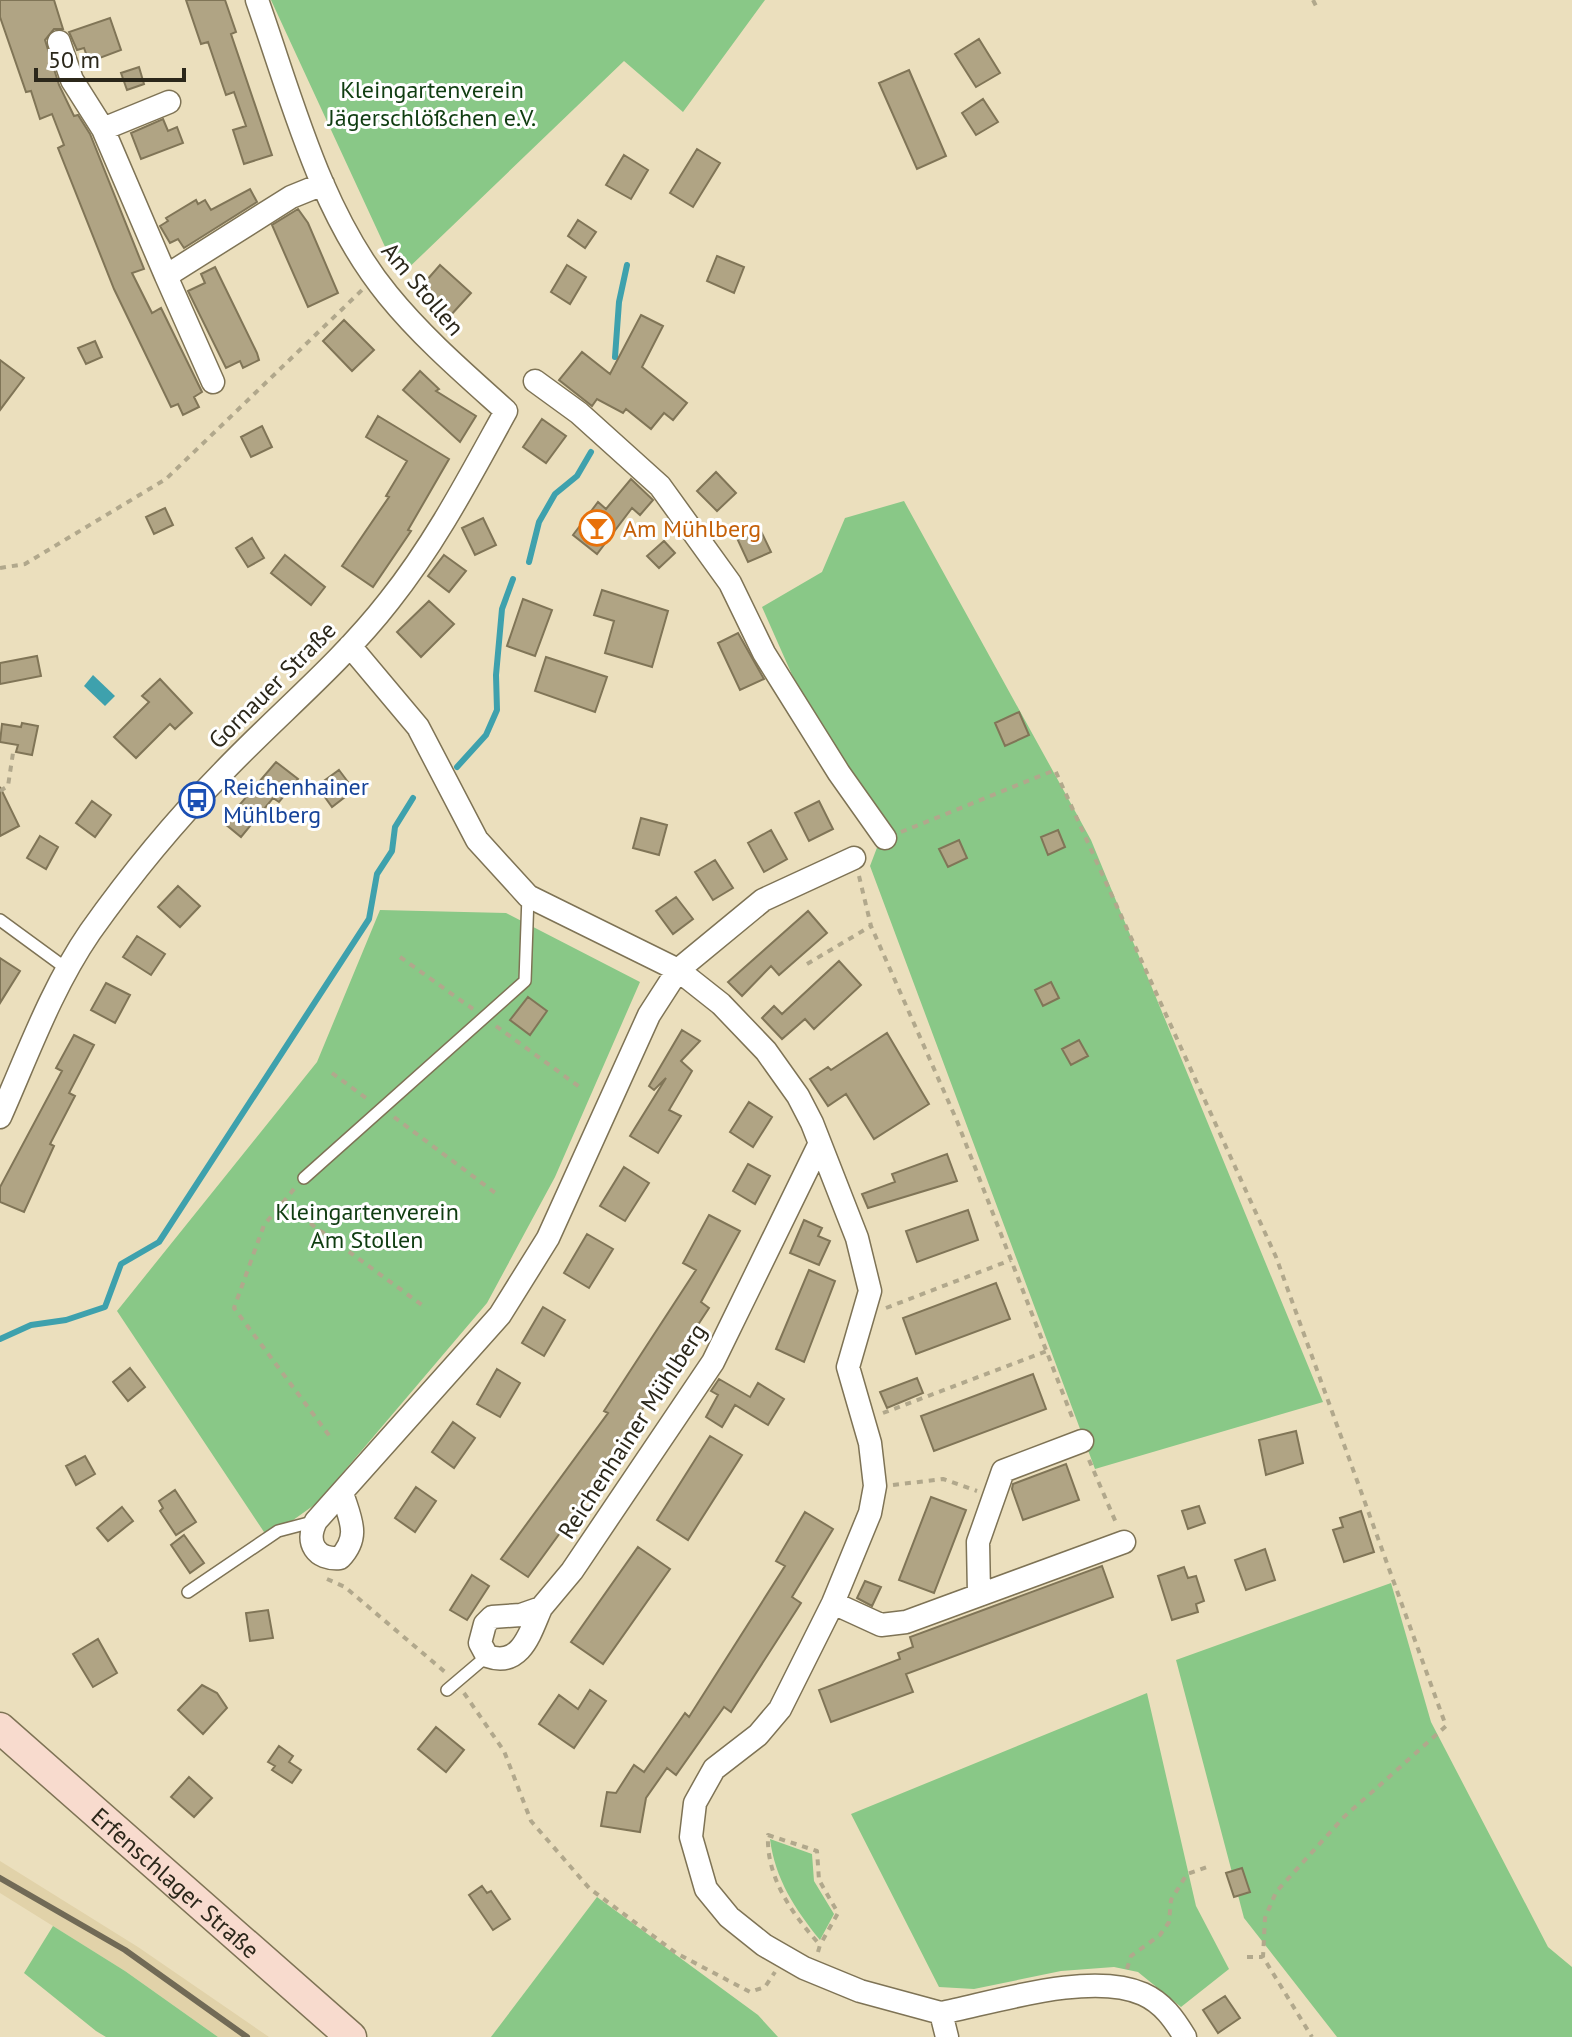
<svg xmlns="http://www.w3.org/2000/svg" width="1572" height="2037" font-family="'PT Sans',sans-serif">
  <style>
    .built { fill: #e1d2a9 }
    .green { fill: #89c887 }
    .water { fill: #3ea1ad }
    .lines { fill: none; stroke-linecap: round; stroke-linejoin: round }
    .stream { stroke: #3ea1ad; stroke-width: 6 }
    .building { fill: #b0a484; stroke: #807557; stroke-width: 2 }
    .service-casing { stroke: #7e7355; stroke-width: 14 }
    .minor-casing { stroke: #7e7355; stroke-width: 25 }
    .secondary-casing { stroke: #7e7355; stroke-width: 33 }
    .path { stroke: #b1a88c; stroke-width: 4; stroke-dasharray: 6 6; stroke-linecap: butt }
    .service { stroke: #fff; stroke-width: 11 }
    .minor { stroke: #fff; stroke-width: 22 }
    .secondary { stroke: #f8dbce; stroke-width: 30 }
    .rail { stroke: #716a56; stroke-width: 6 }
    .labels { text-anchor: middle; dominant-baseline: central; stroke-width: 6; stroke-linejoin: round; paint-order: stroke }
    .park-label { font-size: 24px; fill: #103d11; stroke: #fff }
    .street-label { font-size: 24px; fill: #2b271a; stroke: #fff }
    .food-label { font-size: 24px; fill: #c56008; stroke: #fff; text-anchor: start }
    .transit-label { font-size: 24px; fill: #164399; stroke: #fff; text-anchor: start }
  </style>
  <rect width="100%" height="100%" fill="#ebdfbd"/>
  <path class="built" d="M0,1861l138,86 131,90h-51l-93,-66 -125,-78z"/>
  <path class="green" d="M271,0h494l-82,112 -59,-51 -225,216z
    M904,501l187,339 232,562 -228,67 -225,-603 8,-21 -81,-159 -35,-79 60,-35 23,-54z
    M380,910l126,3 134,69 -85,195 -68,126 -170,200 -49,35 -151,-227 200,-249z
    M1391,1583l40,139 117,225 24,20v70h-235l-93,-119 -68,-258z
    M1147,1693l49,213 33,63 -48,38 -43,-35 -24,-5 -53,4 -87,18 -35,-2 -88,-173z
    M770,1839l42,15 2,27 20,33 -14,26c-25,-31 -45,-61 -50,-101z
    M597,1897l161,118 20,22h-287z
    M53,1926l72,45 93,66h-112l-10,-6 -72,-58z"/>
  <path class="water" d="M93,675l22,21 -10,10 -21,-20z"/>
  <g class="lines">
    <path class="stream" d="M615,357l4,-55 8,-37
      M529,562l10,-40 16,-28 22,-18 14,-24
      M457,767l29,-32 11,-25 -1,-35 6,-66 11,-30
      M0,1339l31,-14 35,-5 39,-13 16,-43 38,-22 210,-323 8,-45 15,-23 3,-24 18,-29"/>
  </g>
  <path class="building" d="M0,0h54l9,29h-9l-9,11 14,45 15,31 4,-1 12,19 54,135 -12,4 20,40 9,-5 41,84 -8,5 5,10 -16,8 -5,-11 -7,3 -57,-118 -56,-141 6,-3 -12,-31 -12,5 -9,-28 -5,1 -26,-75z
    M186,0h39l11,32 -5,2 41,121 -28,9 -11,-34 13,-4 -12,-34 -8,3 -18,-53 -7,2z
    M110,18l11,32 -32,12 -5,-14 -7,2 -8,-18z
    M979,39l21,34 -24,14 -21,-33z
    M139,67l5,17 -17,6 -6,-17z
    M909,70l37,86 -29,13 -38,-86z
    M983,99l15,23 -22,13 -14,-22z
    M163,119l5,12 9,-4 6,16 -42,16 -10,-26z
    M697,149l23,14 -27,44 -23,-14z
    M624,155l24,15 -17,29 -25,-14z
    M250,189l7,13 -73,46 -6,-9 -8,4 -10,-17 8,-5 -2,-3 30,-18 2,4 7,-4 6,10z
    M298,209l10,14 30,70 -30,14 -36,-82z
    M578,220l18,12 -11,16 -17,-12z
    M717,256l27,11 -10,26 -27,-12z
    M440,265l31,28 -21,23 -31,-27z
    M567,265l19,12 -16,27 -19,-12z
    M215,267l42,86 2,7 -16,8 -3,-7 -14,7 -38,-77 17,-8 -4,-9z
    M641,315l22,11 -21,41 45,36 -14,17 -9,-7 -13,16 -25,-20 -3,4 -26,-14 -5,7 -33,-26 23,-28 28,22z
    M344,320l30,30 -22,21 -29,-30z
    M95,341l7,16 -16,7 -8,-16z
    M0,360l24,18 -24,32z
    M420,371l19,18 -3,2 40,25 -16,26 -57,-52z
    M378,416l71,43 -41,71 3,1 -38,56 -31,-21 47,-69 -3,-1 21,-35 -41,-24z
    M542,419l24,17 -20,27 -23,-16z
    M262,426l10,21 -21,10 -10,-20z
    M716,472l20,21 -19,18 -20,-20z
    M631,479l22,21 -13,15 -8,-7 -35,46 -24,-19 25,-33 8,7z
    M165,508l8,17 -19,9 -8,-17z
    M483,518l13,27 -21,10 -13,-27z
    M758,525l13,27 -23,10 -12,-26z
    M252,538l12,20 -16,9 -12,-19z
    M664,541l11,12 -16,15 -12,-12z
    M285,555l40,32 -14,18 -40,-32z
    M444,555l22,16 -17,21 -21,-16z
    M602,590l66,21 -16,56 -47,-14 9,-32 -20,-6z
    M523,599l29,11 -17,46 -28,-10z
    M429,601l25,23 -33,33 -24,-25z
    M738,633l26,46 -24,11 -22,-47z
    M37,656l4,20 -41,8v-21z
    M546,657l61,20 -12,35 -60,-21z
    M160,679l32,34 -17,16 -5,-5 -34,34 -22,-21 35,-35 -7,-6z
    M1019,712l10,23 -24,11 -10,-23z
    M22,723l16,3 -6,29 -16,-3 2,-7 -18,-3 2,-18 19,3z
    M276,762l22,17 -19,23 -6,-4 -32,39 -17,-14z
    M339,770l15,20 -22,17 -15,-21z
    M0,787l19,39 -19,10z
    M92,801l19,14 -16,22 -19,-14z
    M819,801l14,28 -24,12 -14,-28z
    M641,818l26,7 -8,30 -26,-7z
    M771,830l16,29 -23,13 -16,-29z
    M1058,830l7,17 -17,8 -7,-18z
    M40,836l18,11 -12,22 -19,-11z
    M959,840l8,18 -19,9 -9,-18z
    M715,860l18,28 -20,12 -18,-28z
    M178,886l22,20 -20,21 -22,-20z
    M676,897l17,22 -20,15 -17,-23z
    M808,911l19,22 -48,42 -8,-9 -29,30 -14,-14z
    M137,936l28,18 -14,21 -28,-18z
    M0,958l20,13 -20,32z
    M839,961l22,24 -47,44 -9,-10 -23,20 -20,-21 12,-12 8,8z
    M1051,982l8,16 -16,8 -8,-16z
    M106,983l24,12 -15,28 -24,-13z
    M528,997l19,14 -17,24 -20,-15z
    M682,1030l18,11 -19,20 11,10 -23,39 12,6 -23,37 -28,-17 36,-58 -12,12 -5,-4z
    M887,1033l42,71 -55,35 -28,-45 -18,12 -18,-27 18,-12 3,3z
    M74,1035l20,10 -25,48 6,3 -25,48 4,2 -30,66 -24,-10v-15l62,-116 -6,-3z
    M1079,1040l9,16 -17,9 -9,-16z
    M749,1102l23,15 -19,30 -23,-15z
    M947,1154l10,27 -89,27 -6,-14 33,-12 -3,-8z
    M748,1164l22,12 -15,28 -22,-13z
    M624,1167l25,16 -24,38 -25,-15z
    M968,1210l10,30 -61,22 -11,-31z
    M709,1215l31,16 -39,71 8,6 -94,143 3,2 -90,124 -27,-18 107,-146 -4,-2 92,-141 -13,-7z
    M804,1220l18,8 -4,8 12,5 -11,24 -29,-12z
    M587,1234l26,15 -24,39 -25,-15z
    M809,1270l26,11 -31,81 -28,-13z
    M996,1283l14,36 -94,35 -13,-36z
    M543,1307l22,13 -21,36 -22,-13z
    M130,1368l15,19 -17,14 -15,-19z
    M497,1369l23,14 -20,34 -23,-13z
    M1033,1374l13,35 -112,42 -13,-35z
    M917,1378l6,15 -36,15 -7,-16z
    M719,1379l31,18 8,-14 26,16 -16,26 -33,-20 -13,22 -16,-10 12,-22 -7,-4z
    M453,1422l22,16 -21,30 -22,-16z
    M1296,1431l7,32 -37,12 -7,-35z
    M710,1436l32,19 -54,85 -31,-20z
    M85,1456l10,18 -19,11 -10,-19z
    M1066,1464l13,36 -56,20 -11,-31 1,-5z
    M416,1487l20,14 -21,31 -20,-14z
    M175,1490l21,32 -20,13 -16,-24 3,-3 -4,-7z
    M931,1497l35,13 -32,83 -35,-13z
    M1199,1506l6,17 -17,6 -6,-18z
    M122,1507l11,14 -25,20 -11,-13z
    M1361,1511l13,41 -30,10 -11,-32 10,-3 -3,-9z
    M805,1512l28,17 -41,68 9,6 -70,109 -7,-5 -48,68 -9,-7 -21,30 -6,34 -39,-6 6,-34 9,1 18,-28 10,7 41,-59 4,4 96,-151 -9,-5z
    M184,1535l20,28 -14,10 -19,-28z
    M638,1547l32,22 -67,95 -32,-22z
    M1265,1549l10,31 -29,10 -11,-30z
    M1102,1566l11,31 -207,77 7,18 -82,30 -12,-32 81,-31 -2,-6 15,-6 -3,-10z
    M1184,1567l4,11 8,-2 8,25 -8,3 2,8 -26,8 -14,-44z
    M472,1575l17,11 -22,34 -17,-10z
    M865,1581l16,6 -9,19 -15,-8z
    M268,1610l5,28 -23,3 -4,-28z
    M98,1639l19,34 -24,14 -20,-33z
    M202,1685l15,8 10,15 -24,26 -25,-24z
    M590,1690l16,11 -32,47 -35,-24 20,-29 19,14z
    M436,1727l28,23 -18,22 -28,-23z
    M279,1746l14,10 -4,6 12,8 -9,13 -20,-13 3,-4 -7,-4z
    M189,1777l23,21 -18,19 -23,-20z
    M1242,1868l8,24 -16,5 -8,-24z
    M482,1886l5,7 4,-2 19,28 -17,11 -24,-35z
    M1225,1996l15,22 -22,15 -15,-23z"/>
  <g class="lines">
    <defs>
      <path id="service" d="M0,920l67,49
        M304,1178l221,-197 3,-85
        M188,1592l90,-61 38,-10
        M447,1690l40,-34"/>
      <path id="minor" d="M59,42l13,38 31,49 63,147 125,-79 32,-13
        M103,129l66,-27
        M166,276l47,106
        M535,381l44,32 81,73 70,97 34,70 75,120 46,65
        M350,646l68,81 59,113 51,56 150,74 43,34 45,47 32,45 14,27 45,115 13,53 -22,76 22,76 5,43 -5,27 -37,90 -53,106 -22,26 -44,34 -19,34 -4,34 15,52 23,28 35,28 40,23 56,23 81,22 6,24
        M0,1117c28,-63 51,-128 90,-185 39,-55 83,-109 131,-158 55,-58 119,-110 168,-173 47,-59 81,-125 117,-190 -41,-37 -83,-73 -118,-116 -68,-83 -96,-196 -131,-295
        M343,1496c8,25 17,41 -3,62 -24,2 -35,-15 -24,-37l184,-206 48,-77 101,-223 29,-45 85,-70 91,-42
        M979,1594l-1,-52 25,-71 79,-30
        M833,1603l48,22 25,-3 218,-80
        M541,1608c-11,25 -20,60 -54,48l-7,-13 5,-19 7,-7 29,-2 20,-7 31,-37 141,-209 106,-217
        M941,2013c55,-11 150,-42 202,-19 20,9 31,25 42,43"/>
      <g id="secondary">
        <path id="s1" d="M0,1728l351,309"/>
      </g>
    </defs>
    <use href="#service" class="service-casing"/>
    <use href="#minor" class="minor-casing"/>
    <use href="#secondary" class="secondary-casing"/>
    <path class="path" d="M1313,0l4,8
      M0,568l25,-4 141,-85 196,-189
      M0,791l8,-5 5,-33
      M901,832l154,-62 221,487 170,469 -102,91 -68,75 -11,26 -2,39 49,80
      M859,876l12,50 86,195 117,301
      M400,957l73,52
      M807,964l64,-38
      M496,1026l85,62
      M332,1073l38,28
      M394,1117l104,78
      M294,1189l-30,36 -30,83 97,130
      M281,1202l141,103
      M886,1308l125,-48
      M883,1413l164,-62
      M1089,1460l28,65
      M893,1485l50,-6 34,12
      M327,1579l18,8 100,85
      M464,1693l40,58 27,70 58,67 87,65 74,39 15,-5 10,-15
      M818,1952l2,-7c-27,-30 -54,-67 -52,-110l49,16 2,29 19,33 -18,32
      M1247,1957h16
      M1127,1969l4,-13 29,-21 9,-13 2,-22 16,-26 20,-7"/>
    <use href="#service" class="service"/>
    <use href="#minor" class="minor"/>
    <use href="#secondary" class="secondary"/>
    <path class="rail" d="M0,1878l125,72 122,87"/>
  </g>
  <defs>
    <symbol id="bar-ring" viewBox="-11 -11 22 22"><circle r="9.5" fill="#fff" stroke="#e8710a" stroke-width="1.5"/><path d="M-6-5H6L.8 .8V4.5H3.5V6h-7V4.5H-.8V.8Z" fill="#e8710a"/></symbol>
    <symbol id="bus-ring" viewBox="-11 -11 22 22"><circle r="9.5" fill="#fff" stroke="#1a4fb4" stroke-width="1.5"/><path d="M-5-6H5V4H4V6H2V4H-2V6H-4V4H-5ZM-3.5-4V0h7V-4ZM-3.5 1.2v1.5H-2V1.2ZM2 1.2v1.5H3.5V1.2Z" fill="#1a4fb4"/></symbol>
  </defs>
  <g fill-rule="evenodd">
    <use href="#bar-ring" x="577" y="508" width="40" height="40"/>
    <use href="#bus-ring" x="177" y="780" width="40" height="40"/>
  </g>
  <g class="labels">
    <g class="park-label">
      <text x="432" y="89">Kleingartenverein<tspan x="432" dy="28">Jägerschlößchen e.V.</tspan></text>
      <text x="367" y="1211">Kleingartenverein<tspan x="367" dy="28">Am Stollen</tspan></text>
    </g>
    <g class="street-label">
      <text transform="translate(423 289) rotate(50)">Am Stollen</text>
      <text transform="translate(272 685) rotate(-45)">Gornauer Straße</text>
      <text transform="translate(632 1431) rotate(-57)">Reichenhainer Mühlberg</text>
      <text stroke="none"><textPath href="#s1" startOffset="234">Erfenschlager Straße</textPath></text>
    </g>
    <g class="food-label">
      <text x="623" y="528">Am Mühlberg</text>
    </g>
    <g class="transit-label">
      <text x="223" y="786">Reichenhainer<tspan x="223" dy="28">Mühlberg</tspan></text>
    </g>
  </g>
  <path d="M36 68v12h148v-12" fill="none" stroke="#2b271a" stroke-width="4"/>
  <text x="48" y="68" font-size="24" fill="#2b271a" stroke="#ffffff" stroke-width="6" paint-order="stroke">50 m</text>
</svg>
